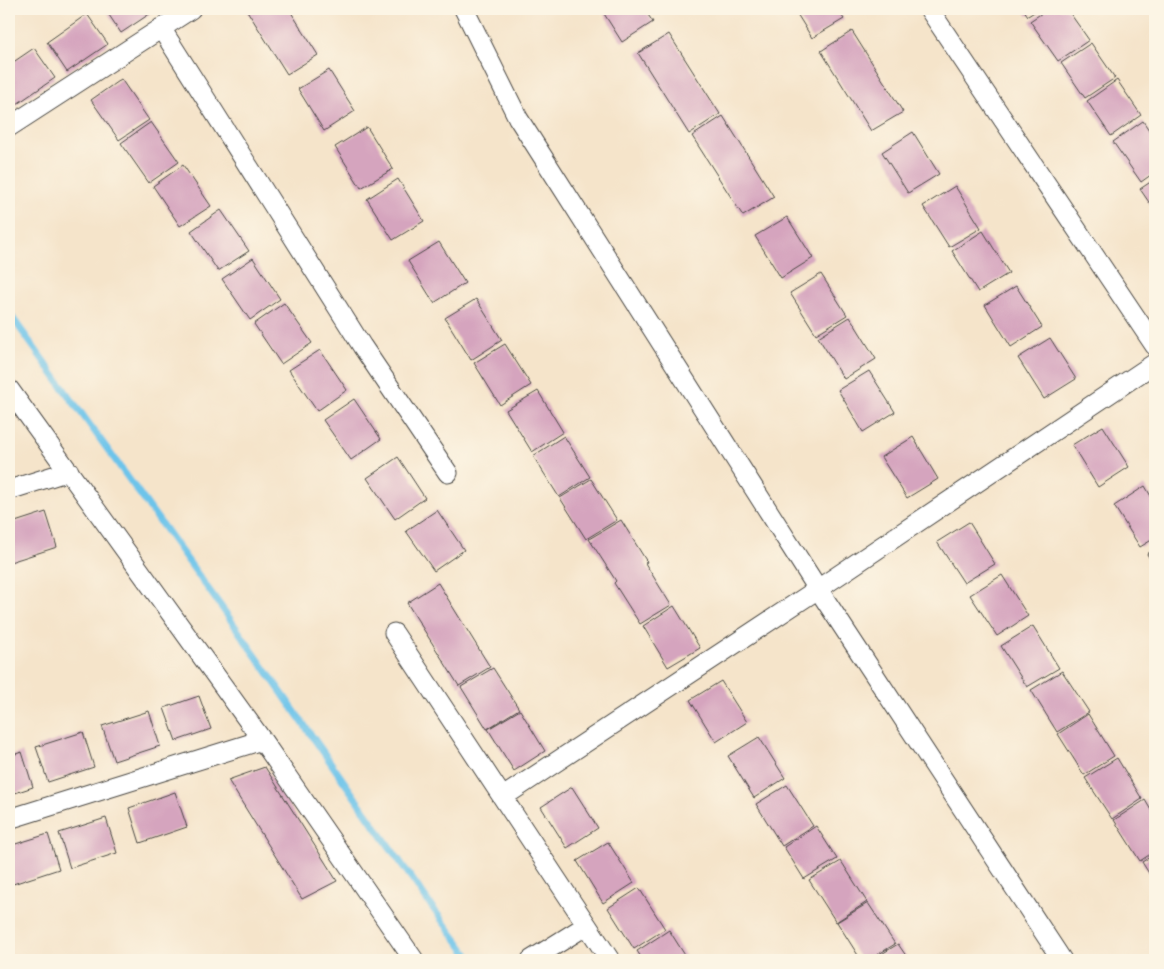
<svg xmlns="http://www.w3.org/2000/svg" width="1164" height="969" font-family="'Libre Caslon Text',serif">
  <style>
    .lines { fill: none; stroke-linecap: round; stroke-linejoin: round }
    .stream { stroke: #6dc4ea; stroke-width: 7 }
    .building { fill: #d5a4be }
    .street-casing { stroke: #494743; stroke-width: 21 }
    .street { stroke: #fff; stroke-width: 19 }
  </style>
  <rect width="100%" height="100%" fill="#fcf5e5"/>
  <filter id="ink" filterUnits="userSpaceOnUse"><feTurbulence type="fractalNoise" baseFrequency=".02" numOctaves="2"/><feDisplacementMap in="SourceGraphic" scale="10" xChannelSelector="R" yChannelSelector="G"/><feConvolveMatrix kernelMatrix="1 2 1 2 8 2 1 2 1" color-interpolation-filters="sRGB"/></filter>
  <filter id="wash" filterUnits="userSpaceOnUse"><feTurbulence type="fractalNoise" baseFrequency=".0096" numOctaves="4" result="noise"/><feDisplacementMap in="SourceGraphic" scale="20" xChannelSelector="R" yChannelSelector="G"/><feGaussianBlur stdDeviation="1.12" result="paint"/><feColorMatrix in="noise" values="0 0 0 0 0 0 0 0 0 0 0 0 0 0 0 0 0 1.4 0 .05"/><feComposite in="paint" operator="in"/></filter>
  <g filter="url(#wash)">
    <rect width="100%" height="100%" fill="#f5e4ca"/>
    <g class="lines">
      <path class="stream" d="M9,313l221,306 199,284 43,57"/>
    </g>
    <g id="blocks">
      <path class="building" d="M105,9h52l-36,24z
        M246,9h43l29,46 -31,19z
        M601,9h43l9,13 -31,20z
        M794,9h43l7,10 -32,19z
        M1023,9h16l-11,7z
        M1048,9h19l22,31 -31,21 -28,-40z
        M87,14l21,30 -41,28 -20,-30z
        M852,31l51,81 -32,19 -50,-80z
        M669,34l51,80 -31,20 -51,-81z
        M1091,43l24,35 -30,20 -24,-35z
        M34,48l21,30 -41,28 -5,-8v-33z
        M329,70l26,41 -31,20 -26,-42z
        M121,79l28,41 -30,20 -28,-40z
        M1117,80l24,35 -30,21 -24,-35z
        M723,116l51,81 -31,19 -51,-80z
        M1143,121l12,18v33l-14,10 -28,-40z
        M151,122l28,40 -30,21 -28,-40z
        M367,127l26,42 -32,19 -26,-41z
        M913,132l26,42 -31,19 -26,-41z
        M183,165l28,41 -31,20 -27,-40z
        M398,179l26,42 -31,19 -26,-41z
        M1155,179v32l-15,-22z
        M955,186l26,42 -32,19 -26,-41z
        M221,210l28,41 -31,20 -27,-40z
        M787,217l26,41 -32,20 -26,-42z
        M983,231l26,42 -31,19 -26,-41z
        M439,242l26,41 -31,20 -26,-42z
        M253,258l27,41 -30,21 -28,-41z
        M821,274l26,41 -31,19 -26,-41z
        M1016,286l26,41 -31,20 -26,-42z
        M476,299l26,41 -31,20 -26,-42z
        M284,303l28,40 -31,21 -27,-40z
        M850,317l26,42 -32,20 -26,-42z
        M1050,338l26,41 -32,20 -26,-41z
        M505,344l26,41 -31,20 -26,-42z
        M320,350l27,40 -30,21 -28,-41z
        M869,371l26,41 -32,20 -25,-42z
        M538,391l25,41 -31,20 -26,-42z
        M354,399l27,40 -30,21 -28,-40z
        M1103,426l26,41 -31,20 -26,-42z
        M564,436l26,41 -31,20 -26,-41z
        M913,437l25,42 -31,19 -26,-41z
        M398,457l27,41 -30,21 -28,-41z
        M591,479l26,41 -31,19 -26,-41z
        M1145,486l10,17v35l-15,9 -26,-41z
        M437,510l27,40 -30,21 -28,-40z
        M46,512l11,35 -47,15 -1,-38z
        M621,520l26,42 -2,1 26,42 -31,19 -26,-41 2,-2 -27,-42z
        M969,522l26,42 -31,19 -27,-41z
        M1155,549v18l-8,-13z
        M1002,575l26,41 -31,20 -27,-41z
        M438,583l52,84 -31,19 -52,-83z
        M674,606l26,42 -32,19 -25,-41z
        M1033,626l26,42 -32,19 -26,-41z
        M493,668l26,41 -32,20 -26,-42z
        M1062,671l27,41 -32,20 -26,-42z
        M721,681l26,41 -31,20 -26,-42z
        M199,696l12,33 -35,12 -12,-33z
        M520,710l25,41 -31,20 -26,-42z
        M149,711l11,35 -46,15 -12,-35z
        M1088,714l26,42 -30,19 -26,-41z
        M83,732l11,35 -46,15 -12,-35z
        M759,737l26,41 -31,20 -26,-42z
        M22,752l11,35 -24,8v-39z
        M1117,758l25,41 -30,20 -27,-41z
        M265,767l72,114 -35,18 -74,-119z
        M787,785l26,41 -31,20 -26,-42z
        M572,787l26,41 -31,20 -26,-41z
        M175,792l12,35 -47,16 -11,-35z
        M1145,800l10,17v34l-15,10 -26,-41z
        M106,818l11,35 -47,15 -11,-35z
        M816,826l21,33 -33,20 -20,-32z
        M48,834l11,35 -46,15 -4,-12v-26z
        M608,842l26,41 -31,20 -26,-42z
        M1155,854v29l-13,-21z
        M841,861l26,41 -31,20 -27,-42z
        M639,888l26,41 -31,20 -26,-41z
        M868,903l27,41 -26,16h-8l-24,-38z
        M669,930l19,30h-45l-6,-9z
        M898,944l11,16h-37z"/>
    </g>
  </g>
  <g filter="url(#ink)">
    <use href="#blocks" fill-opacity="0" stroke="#494743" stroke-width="1"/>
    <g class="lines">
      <defs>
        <path id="street" d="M464,9l54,109 300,471 244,371
          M929,9l226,337
          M161,28l201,318 86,127
          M9,127l182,-118
          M9,389l253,351 152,220
          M9,490l60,-19
          M394,633l216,327
          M503,797l315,-208 337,-226
          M9,819l253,-79
          M531,960l56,-35"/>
      </defs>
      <use href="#street" class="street-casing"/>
      <use href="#street" class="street"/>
    </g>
  </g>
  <rect width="1164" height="969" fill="none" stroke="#fcf5e5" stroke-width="30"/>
</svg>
